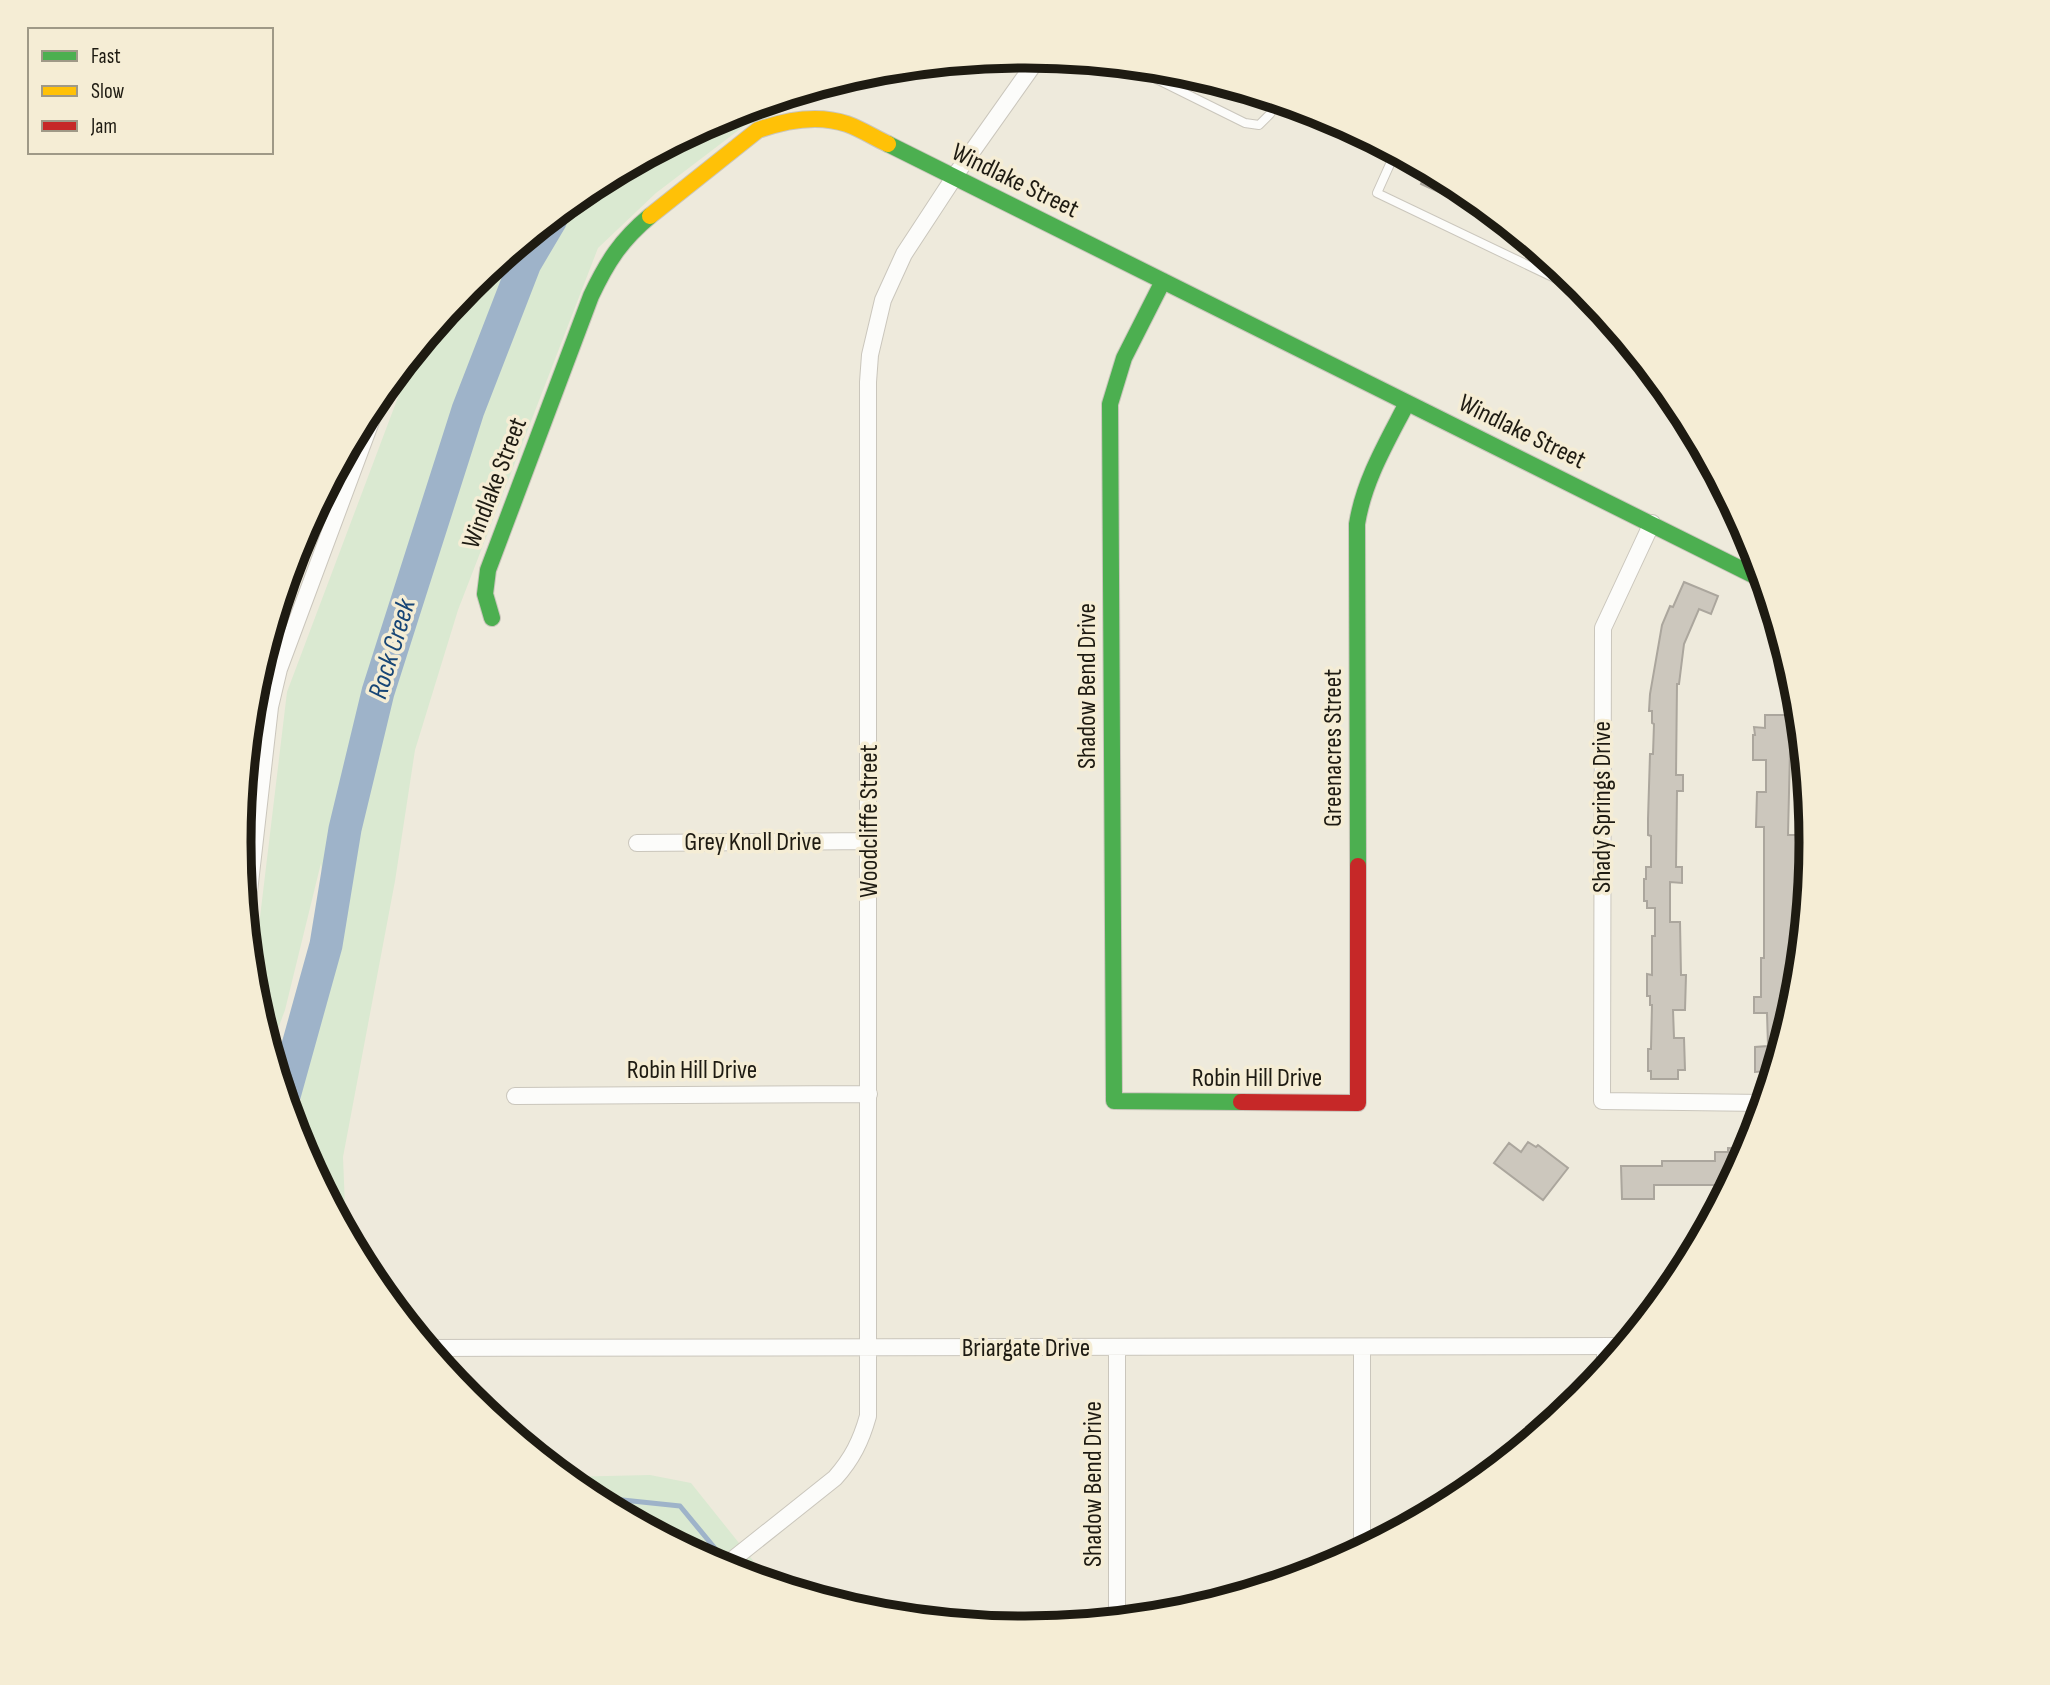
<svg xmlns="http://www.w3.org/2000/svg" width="2050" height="1685" font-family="'Sofia Sans Condensed',sans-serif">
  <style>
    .green { fill: #dae9d1 }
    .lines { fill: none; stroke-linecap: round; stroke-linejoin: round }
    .stream { stroke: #9eb3c9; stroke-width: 5 }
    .river { stroke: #9eb3c9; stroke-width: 33 }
    .building { fill: #ccc7bd; stroke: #aba69d; stroke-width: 2 }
    .lane-casing { stroke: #cac6bc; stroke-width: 10 }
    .street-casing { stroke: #cac6bc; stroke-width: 18 }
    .fast-casing { stroke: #cac6bc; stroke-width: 18 }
    .slow-casing { stroke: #cac6bc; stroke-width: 18 }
    .jam-casing { stroke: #cac6bc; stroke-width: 18 }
    .lane { stroke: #fcfcfa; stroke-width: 8 }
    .street { stroke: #fcfcfa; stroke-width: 16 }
    .fast { stroke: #4caf50; stroke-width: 16 }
    .slow { stroke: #ffc107; stroke-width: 16 }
    .jam { stroke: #c62828; stroke-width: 16 }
    .labels { text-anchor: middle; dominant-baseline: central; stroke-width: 7; stroke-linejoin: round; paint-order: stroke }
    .street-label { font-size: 26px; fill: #1e1b12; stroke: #f5edd5 }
    .water-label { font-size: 28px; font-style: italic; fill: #184676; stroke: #f5edd5 }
    .rim { fill: none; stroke: #1e1b12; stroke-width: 9 }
  </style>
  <rect width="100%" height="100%" fill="#eeeadc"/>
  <path class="green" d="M794,95l-20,20 -30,11 -88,67 -58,55 -140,362 -43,140 -20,131 -52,276 3,75 -50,-96 6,-21 -3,-35 28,-120 -6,-97 -36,147 -15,40 -16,-54 -2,-12 35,-292 128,-340 54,-66 119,-98 136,-72z
    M650,1475l41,8 80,100 -47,-14 -52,-28 -21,-25 -39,-7 -24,-13 -24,-19z"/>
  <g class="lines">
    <path class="stream" d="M593,1499h20l67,7 38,46"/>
    <path class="river" d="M284,1096l42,-151 19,-116 33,-137 90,-282 57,-147 26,-44"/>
  </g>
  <path class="building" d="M1427,170l35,19 15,12 -3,7 -53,-24z
    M1684,582l34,14 -7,18 -12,-5 -15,35 -5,40h-2l-1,91h7v16h-6l-1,76h6v16l-12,-1v40h10l1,53h5l-1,35h-12l1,28h10l1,32h-7v9h-27v-8h-3v-22h3l1,-44h-2v-9h-3v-22l5,1v-39h3v-28h-8v-7h-3v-22h2v-12h5v-31l-3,-1v-16l2,-65h3l1,-30 -2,-1v-12h-3l1,-17 12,-69 8,-19 3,1z
    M1765,715h32v36h-7l-2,84h9l3,81h-7l-2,63h7l-2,17 -25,83h-3v-8l-13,1v-25l13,-1 -1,-33h-13v-16h7v-39h3v-131h-8l1,-35h9v-32h-13v-25h2l-1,-8 11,1z
    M1528,1142l8,5 2,-2 30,23 -25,32 -49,-37 15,-20 12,9z
    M1728,1148l21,1 -20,36h-75v14h-32l-1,-33h41v-5h53v-9h13z"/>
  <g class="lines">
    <defs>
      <path id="lane" d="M1130,66l115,57 14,2 11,-11 7,-13
        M1395,153l-18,40 209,100"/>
      <path id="street" d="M1652,523l-49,105 -1,473 162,2
        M637,843l232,-2
        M246,918l24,-211 9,-38 103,-277
        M515,1096l354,-2
        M1605,1346v24
        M1362,1347v203
        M428,1348l1196,-2
        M1117,1348v272
        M722,1568l113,-90c17,-19 26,-37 33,-62v-1034l2,-27 13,-55 21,-46 55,-84 80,-113"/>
      <path id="fast" d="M888,144l875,436
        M1163,281l-39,77 -14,46 4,697 127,1
        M492,618l-7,-24 3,-24 103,-274c16,-34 30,-56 59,-80
        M1358,866l-1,-342c7,-44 30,-82 50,-121"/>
      <path id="slow" d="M650,216l108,-86c28,-10 60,-16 89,-6 14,5 28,14 41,20"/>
      <path id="jam" d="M1241,1102l117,1v-237"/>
    </defs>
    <use href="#lane" class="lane-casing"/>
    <use href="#street" class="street-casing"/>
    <use href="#fast" class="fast-casing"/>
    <use href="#slow" class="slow-casing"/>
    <use href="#jam" class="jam-casing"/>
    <use href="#lane" class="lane"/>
    <use href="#street" class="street"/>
    <use href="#fast" class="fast"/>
    <use href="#slow" class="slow"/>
    <use href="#jam" class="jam"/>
  </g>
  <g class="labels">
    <g class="street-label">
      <text transform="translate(1015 181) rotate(26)">Windlake Street</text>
      <text transform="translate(1522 432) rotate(26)">Windlake Street</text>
      <text transform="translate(495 483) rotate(-69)">Windlake Street</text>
      <text transform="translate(1087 686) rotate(-90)">Shadow Bend Drive</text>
      <text transform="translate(1333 748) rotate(-90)">Greenacres Street</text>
      <text transform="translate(1602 807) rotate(-90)">Shady Springs Drive</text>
      <text transform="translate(869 821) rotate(-90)">Woodcliffe Street</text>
      <text x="753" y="842">Grey Knoll Drive</text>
      <text x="692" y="1070">Robin Hill Drive</text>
      <text x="1257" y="1078">Robin Hill Drive</text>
      <text x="1026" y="1348">Briargate Drive</text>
      <text transform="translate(1093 1484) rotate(-90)">Shadow Bend Drive</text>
    </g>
    <g class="water-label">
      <text transform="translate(392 649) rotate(-73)">Rock Creek</text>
    </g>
  </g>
  <path d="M0 0H2050V1685H0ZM251 842a774 774 0 1 1 1548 0a774 774 0 1 1-1548 0Z" fill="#f5edd5" fill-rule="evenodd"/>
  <path class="rim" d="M251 842a774 774 0 1 1 1548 0a774 774 0 1 1-1548 0Z"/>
  <rect x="28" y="28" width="245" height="126" fill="#f5edd5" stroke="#9f9987" stroke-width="2"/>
  <rect x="42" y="51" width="35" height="10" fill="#4caf50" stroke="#9f9987" stroke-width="2"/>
  <text x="91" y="63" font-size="21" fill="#1e1b12">Fast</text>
  <rect x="42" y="86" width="35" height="10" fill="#ffc107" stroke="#9f9987" stroke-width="2"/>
  <text x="91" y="98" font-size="21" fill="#1e1b12">Slow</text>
  <rect x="42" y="121" width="35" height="10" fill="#c62828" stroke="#9f9987" stroke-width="2"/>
  <text x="91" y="133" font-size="21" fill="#1e1b12">Jam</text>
</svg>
